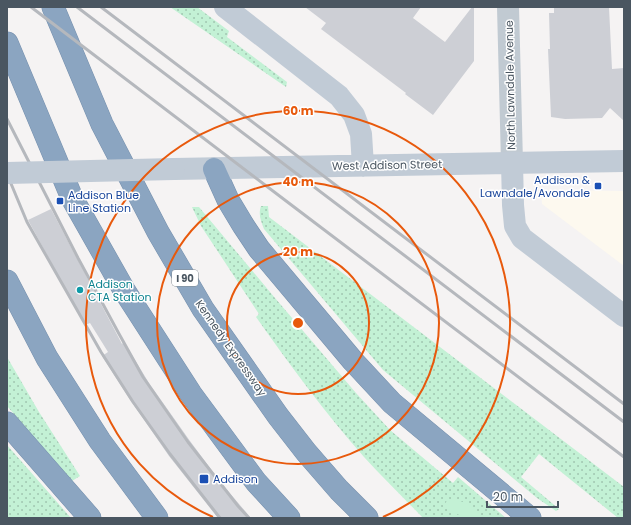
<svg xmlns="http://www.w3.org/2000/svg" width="631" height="525" font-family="Poppins,sans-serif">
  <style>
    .commercial { fill: #fdf9ef }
    .grass { fill: url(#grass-dots) }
    .garden { fill: #c3f1d5 }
    .building { fill: #cdcfd5 }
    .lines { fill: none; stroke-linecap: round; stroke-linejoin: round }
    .highway-casing { stroke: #7690ad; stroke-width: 23 }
    .street { stroke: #c1cad2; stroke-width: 22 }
    .secondary { stroke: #c1cbd6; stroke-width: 22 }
    .highway { stroke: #8ba5c1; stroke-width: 22 }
    .rail { stroke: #b5b8bd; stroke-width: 3 }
    .secondary-bridge { stroke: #c1cbd6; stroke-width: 22 }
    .ring { fill: none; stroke: #e8590c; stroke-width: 2 }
    .transit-dot { fill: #1a4fb4; stroke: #fff; stroke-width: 1.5 }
    .culture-dot { fill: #0f9aa8; stroke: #fff; stroke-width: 1.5 }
    .labels { text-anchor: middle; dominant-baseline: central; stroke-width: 3; stroke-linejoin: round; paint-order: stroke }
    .shield { fill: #fff; stroke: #808990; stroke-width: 1 }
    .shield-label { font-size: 10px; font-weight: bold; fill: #4a5661 }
    .street-label { font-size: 11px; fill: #4a5661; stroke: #fff }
    .transit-label { font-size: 11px; fill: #164399; stroke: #fff; text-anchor: start }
    .culture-label { font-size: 11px; fill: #0d838f; stroke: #fff; text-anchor: start }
    .centre { fill: #e8590c; stroke: #fff; stroke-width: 2 }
    .ring-label { font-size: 12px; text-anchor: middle; font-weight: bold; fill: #e8590c; stroke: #fff; stroke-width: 3; stroke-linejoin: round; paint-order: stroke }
  </style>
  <defs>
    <pattern id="grass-dots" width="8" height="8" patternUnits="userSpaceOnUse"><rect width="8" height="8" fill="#c3f1d5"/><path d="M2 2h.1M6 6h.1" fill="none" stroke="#a0c6b0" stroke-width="1.8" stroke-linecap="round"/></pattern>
  </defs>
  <rect width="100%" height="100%" fill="#f5f3f3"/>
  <path class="commercial" d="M541,190l83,1v75l-82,-62z"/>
  <path class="grass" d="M170,7h27l32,24 -2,6 60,45 -1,5z
    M261,206h7l1,11 355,270v31h-6l-79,-64 -18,23 38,32 -3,2 -19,-13 -154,-128 -119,-141c-3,-8 -6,-14 -3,-23z
    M192,207h7l76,91 81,95 34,37 63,53 5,-6 48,41h-83c-19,-20 -40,-40 -59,-61 -39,-44 -74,-92 -108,-140l3,-3 -58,-88z
    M7,357l32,55 41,64 -8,5 -65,-75z
    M7,445l64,73h-64z"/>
  <path class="garden" d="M447,500c18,0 25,5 37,18h-19l-21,-11z"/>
  <path class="building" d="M305,7h116l-8,11 32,24 27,-35h2v54l-41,54 -28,-21 1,-1 -85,-64 5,-6z
    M554,7h55l3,62 12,-1v53l-14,-13 -8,10 -37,1 -14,-2 -3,-68h2l-1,-36h5z
    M51,209l71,135 2,-2 25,41 41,58 32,43 29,34h-33l-49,-62 -40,-58 -27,-42 6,-4 -18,-29 -5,2 -57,-105z"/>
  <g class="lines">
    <defs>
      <path id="highway" d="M53,7l49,117 56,108 45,77 75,107 28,36 33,38 28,28
        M7,43l65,155 52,92 67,104 65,88 33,36
        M214,169l14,31 15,25 16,24 94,112 39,42 138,115
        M7,281l40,77 53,83 57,77
        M7,423l83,95"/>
    </defs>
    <use href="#highway" class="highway-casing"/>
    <path class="street" d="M508,7l4,156"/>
    <path class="secondary" d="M225,7l114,89 15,19 7,19 2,32
      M512,163l1,42 2,21 7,12 102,78
      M174,169l450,-8"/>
    <use href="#highway" class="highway"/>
    <path class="rail" d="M31,7l267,203 326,247
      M77,7l547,415
      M101,7l523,397
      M7,119l71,139 40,74 25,45 45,65 50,64 11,12
      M7,174l20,48 74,130 32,50 37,52 50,64"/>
    <path class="secondary-bridge" d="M7,173l167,-4"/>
  </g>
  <g class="ring">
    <circle cx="298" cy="323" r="71"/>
    <circle cx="298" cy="323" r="141"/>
    <path d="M213 517A212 212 0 1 1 383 517"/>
  </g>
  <g class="transit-dot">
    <rect x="594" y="182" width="8" height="8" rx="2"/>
    <rect x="56" y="197" width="8" height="8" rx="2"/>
    <rect x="199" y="474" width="10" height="10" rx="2"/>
  </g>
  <circle class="culture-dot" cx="80" cy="290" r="4"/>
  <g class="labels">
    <rect class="shield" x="172" y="270" width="26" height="16" rx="3"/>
    <g class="shield-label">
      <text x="185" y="278">I 90</text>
    </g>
    <g class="street-label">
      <text transform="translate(510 85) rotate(-91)">North Lawndale Avenue</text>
      <text transform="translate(387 165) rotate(-1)">West Addison Street</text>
      <text transform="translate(231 348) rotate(55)">Kennedy Expressway</text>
    </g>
    <g class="transit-label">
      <text x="590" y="180" text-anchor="end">Addison &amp;<tspan x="590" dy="13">Lawndale/Avondale</tspan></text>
      <text x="68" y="195">Addison Blue<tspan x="68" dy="13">Line Station</tspan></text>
      <text x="213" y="479">Addison</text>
    </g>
    <g class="culture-label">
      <text x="88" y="284">Addison<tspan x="88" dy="13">CTA Station</tspan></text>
    </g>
  </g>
  <circle cx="298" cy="323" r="6" class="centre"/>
  <g class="ring-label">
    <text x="298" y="115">60 m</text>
    <text x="298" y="186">40 m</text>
    <text x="298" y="256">20 m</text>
  </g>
  <rect width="631" height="525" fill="none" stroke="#4a5661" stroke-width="16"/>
  <path d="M487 501v6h71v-6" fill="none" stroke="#4a5661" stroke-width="2"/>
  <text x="493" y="501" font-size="12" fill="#4a5661" stroke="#ffffff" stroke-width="3" paint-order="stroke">20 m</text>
</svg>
